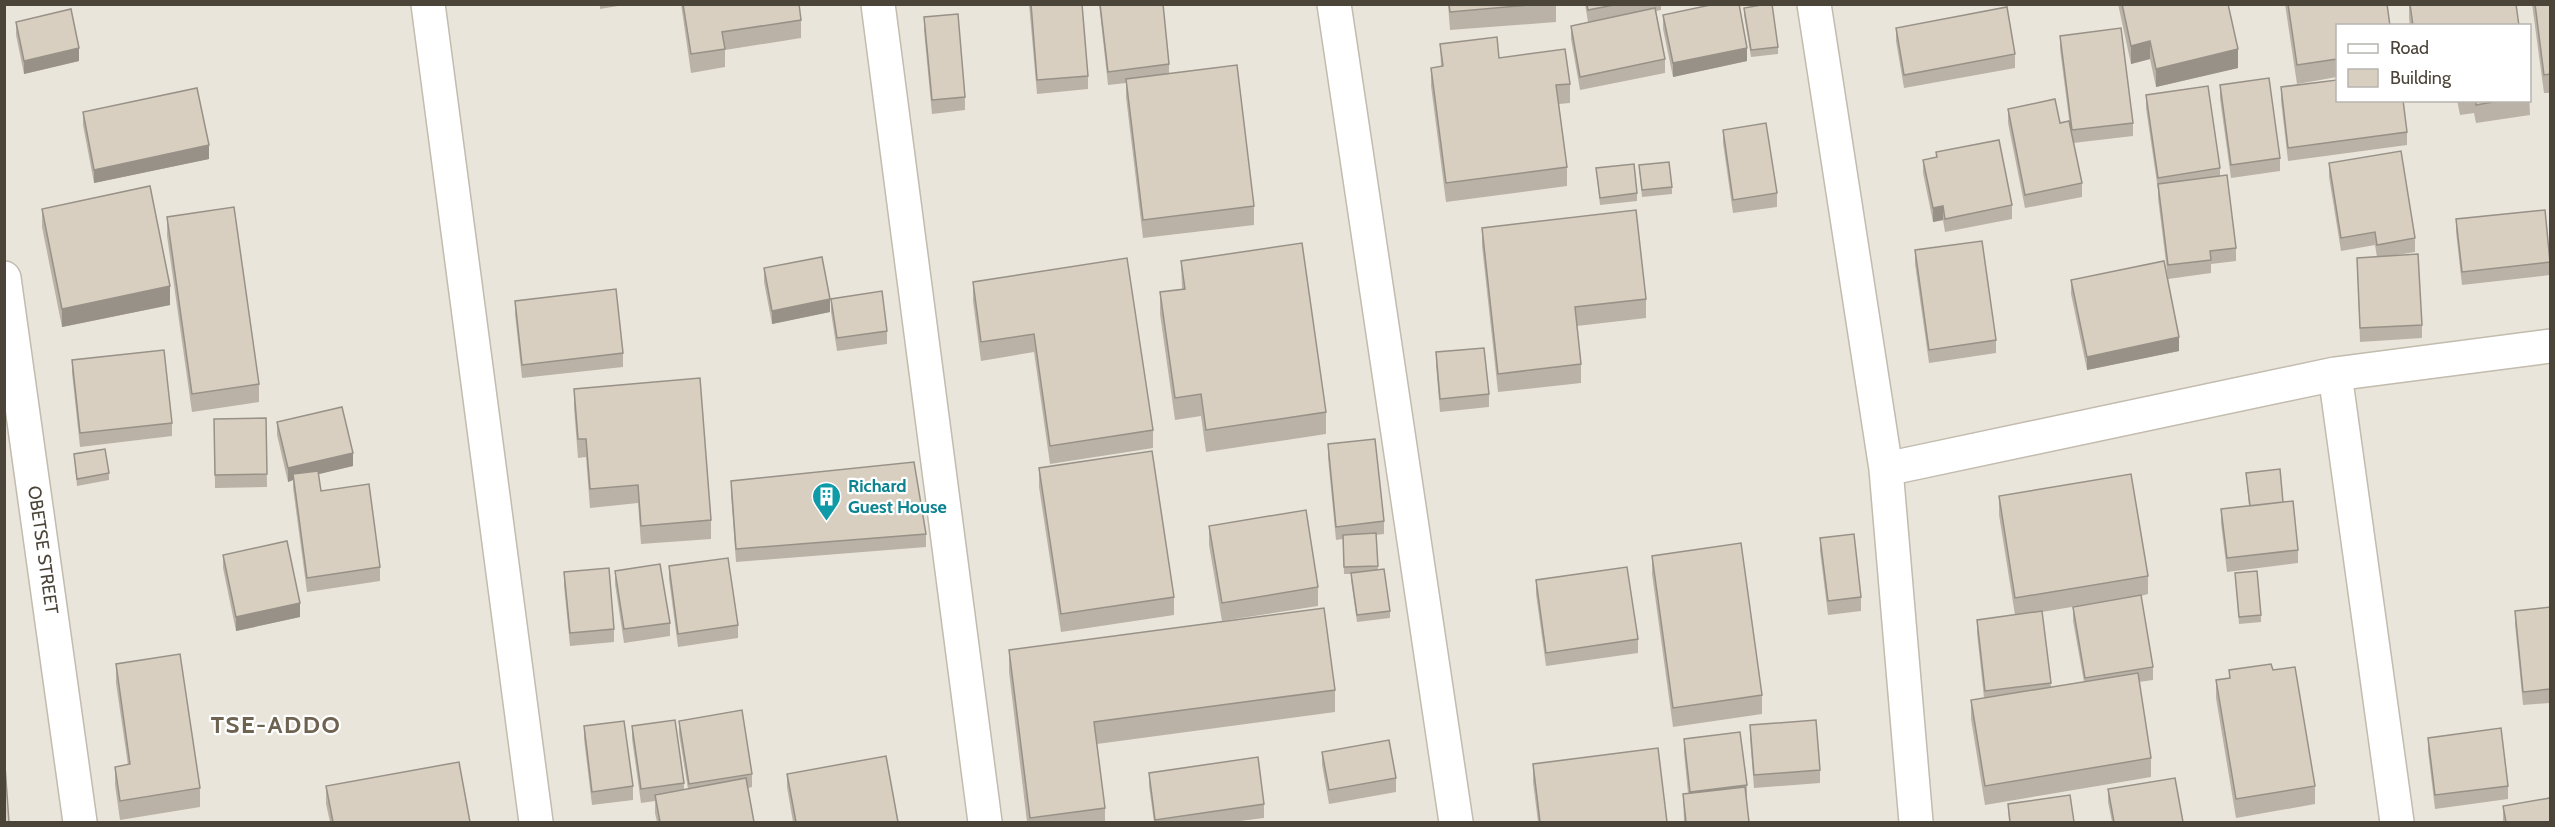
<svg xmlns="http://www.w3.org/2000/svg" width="2555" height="827" font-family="Cabin,sans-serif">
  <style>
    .residential { fill: #eae5da; fill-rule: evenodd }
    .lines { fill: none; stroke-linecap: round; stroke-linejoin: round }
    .minor-casing { stroke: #c2bbae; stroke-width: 36 }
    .minor { stroke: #fff; stroke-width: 33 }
    .wall { fill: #bab2a6; fill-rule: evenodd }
    .shaded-wall { fill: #979187 }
    .building { fill: #d8cfc1; stroke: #979187; stroke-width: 1.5 }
    .labels { text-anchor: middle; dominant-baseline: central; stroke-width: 4.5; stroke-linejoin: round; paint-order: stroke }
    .culture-label { font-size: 18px; font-weight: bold; fill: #0d838f; stroke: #fff; text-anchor: start }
    .street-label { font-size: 18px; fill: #4b4439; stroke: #fff }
    .district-label { font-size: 24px; font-weight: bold; letter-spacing: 1.5px; fill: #6e6250; stroke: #fff }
  </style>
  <rect width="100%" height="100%" fill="#f6f3ec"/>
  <path class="residential" d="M5,5h2545v817h-2545zM2338,26h192v74h-192z"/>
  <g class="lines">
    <defs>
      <path id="minor" d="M428,4l108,818
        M878,4l107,818
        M1334,4l122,818
        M1814,4l72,465 30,353
        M4,278l76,544
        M2335,374l62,448
        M1886,469l449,-95 215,-28"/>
    </defs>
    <use href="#minor" class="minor-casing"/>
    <use href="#minor" class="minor"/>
  </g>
  <path class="wall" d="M600,4h30l-30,5z
    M681,4h118l2,16v18l-76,12v17l-34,6z
    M1029,4h53l6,72v13l-51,5z
    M1099,4h64l6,60v9l85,133v19l-111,13 -17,-141v-14l-18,2z
    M1448,4h108v18l-106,8z
    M1585,4h76v6l-5,1 9,48v14l-85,17 -9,-51v-13l17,-4z
    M2118,4h110l10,64 -82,19 -6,-28 -19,5z
    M2285,4h102l-50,22v51l-40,7z
    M2409,4h107l3,22h-109l-1,-8z
    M2532,4h18v89h-6z
    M1744,8l34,39v7l-27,3 -7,-42z
    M1663,15l84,46 -74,16 -10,-48z
    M924,17l41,80v13l-33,4 -8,-83z
    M16,22l63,39 -55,13 -8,-39z
    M1896,28l119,26v14l-111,20 -8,-47z
    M2060,36l73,87v13l-60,7 9,40v14l-57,11 -17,-85v-14l52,14 10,4 -10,-78z
    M1440,44l59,14 71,26v19l-11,1 8,63v19l-121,16 -15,-116v-18l10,-2z
    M2220,85l60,73v13l-49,7 -11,-79z
    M2281,87l126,45v13l-119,16 -7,-60z
    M2529,90l1,25 -54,8 -2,-10 -14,2 -3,-15h72z
    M2146,95l74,73v8l16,72v13l-25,3v9l-43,6 -10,-81v-8l-12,-82z
    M83,112l126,47 -115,24 -11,-58z
    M1723,130l54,63v14l-44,6 -10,-70z
    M1936,152l76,53v14l-67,13 -2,-12 -10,2 -10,-49v-13l13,-3z
    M2329,163l86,75v14l-24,4 31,69v13l-62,4 -3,-84 20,-1 -2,-12 -34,6 -12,-74z
    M1639,165l33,22v7l-30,3z
    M1596,168l41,25v8l-37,4z
    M42,209l128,96 -108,22 -20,-100z
    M167,217l92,167v18l-67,10 -25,-176z
    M2456,219l94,43v13l-88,10 -6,-53z
    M1482,228l164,71v19l-69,8 4,38v19l-83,9 -16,-146z
    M1915,250l81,90v13l-67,10 -14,-99z
    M1181,261l145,151v22l-120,18 -5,-36 -26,4 -15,-106v-22l22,-3z
    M764,268l66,44 -58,12 -8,-42z
    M2071,280l108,71 -92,19 -16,-76z
    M973,282l180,148v18l-103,16 -16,-112 -53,9 -8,-60z
    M831,299l56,32v13l-50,7 -6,-39z
    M515,301l108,52v14l-101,11 -7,-64z
    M1436,352l53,42v13l-49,5 -4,-47z
    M72,360l100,63v13l-92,11 -8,-74z
    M574,389l137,131v19l-70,5 -3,-41 -48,5 -4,-51 -8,1 -4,-50z
    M266,418l1,69 -52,1 -1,-69z
    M277,422l76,44 -35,8 3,17 59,76v14l-73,11 -14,-104v-8l-5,2 -11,-47z
    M1328,444l56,77v13l-8,1 2,35 12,41v7l-33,4 -6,-42v-6h-7l-1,-35 -7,1 -8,-82z
    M74,454l35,19v7l-32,6z
    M1039,468l135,129v18l-113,17 -22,-145z
    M2246,473l37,29 15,48v13l-71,9 -6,-49v-14l28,-3z
    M731,481l195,53v13l-190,15 -5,-68z
    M1999,496l149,80v18l-7,2 12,71v13l-14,2 12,76v19l-166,28 -14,-86v-19l13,-2 -7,-65v-13l38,-5 -16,-100zM2107,601l-34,6v14l11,61 -33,5 -9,-75z
    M1209,526l109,61v19l-96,15 -13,-76z
    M1820,538l41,59v14l-33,4 -8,-64z
    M223,555l77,62 -64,14 -13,-63z
    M1652,556l110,139v19l-89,13 -21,-153z
    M669,566l69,59v13l-60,9 -9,-68z
    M615,571l55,52v13l-46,7 -9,-59z
    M564,572l50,57v13l-44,4 -6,-60z
    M2235,573l26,42v7l-22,2z
    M1536,580l102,59v14l-92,13 -10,-72z
    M2550,607v96l-27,2 -8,-81v-13z
    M1009,650l326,40v22l-238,32 8,64v14h-78l-18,-150z
    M116,664l84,124v19l-80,13 -5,-35v-18l13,-2 -12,-82z
    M2229,670h44l42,116v18l-79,14 -20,-120v-18l13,-2z
    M679,721l73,53v13l-4,1 6,34h-97l-2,-9v-12l-14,2 -9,-64v-13l52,57v6h4l-9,-55z
    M1750,725l70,45v13l-66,5 -4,-49z
    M584,726l49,60v14l-41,5 -8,-66z
    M2428,738l80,48v13l-73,10 -7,-58z
    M1684,739l63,46v13h-1l3,24h-65l-1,-28 5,-1 -4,-40z
    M1322,752l74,26v14l-67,12 -7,-39z
    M1533,764l134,58h-129l-5,-40z
    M1149,773l115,31v14l-32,4h-78l-5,-36z
    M787,774l111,48h-105l-6,-35z
    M326,786l144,36h-140l-4,-18z
    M2108,789l75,33h-71l-4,-20z
    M2008,804l66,18h-65z
    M2503,806l47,16h-47z"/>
  <path class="shaded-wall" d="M2150,41v18l-19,5v-18z
    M79,48v13l-55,13v-13z
    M1747,48v13l-74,16v-14z
    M2238,49v19l-82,19v-18z
    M209,145v14l-115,24v-13z
    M1943,206v14l-10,2v-14z
    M170,286v19l-108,22v-18z
    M830,299v13l-58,12v-13z
    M2179,337v14l-92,19v-13z
    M353,453v13l-59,14 -1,-6v6l-5,2v-14z
    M300,603v14l-64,14v-14z"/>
  <path class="building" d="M683,4h116l2,16 -79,12 3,17 -34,5z
    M1031,4h51l6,72 -51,4z
    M1100,4h63l6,60 -61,8z
    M1449,4h90l-89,8z
    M1587,4h32l-31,6z
    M1715,4h24l8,44 -74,15 -10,-48z
    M1767,4h5l6,43 -27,3 -7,-42z
    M2122,4h106l10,45 -82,20 -6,-28 -19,5z
    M2288,4h99l3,22h-53v33l-40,6z
    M2410,4h106l3,22h-106z
    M2535,4h15v70l-6,1z
    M2007,7l8,47 -111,21 -8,-47z
    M1655,8l10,51 -85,18 -9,-51z
    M71,9l8,39 -55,13 -8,-39z
    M958,14l7,83 -33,3 -8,-83z
    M2121,28l12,95 -61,7 -12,-94z
    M1497,37l2,21 66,-9 5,35 -14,1 11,82 -121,16 -15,-115 12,-2 -3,-22z
    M1237,65l17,141 -111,14 -17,-141z
    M2269,78l11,80 -49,7 -11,-80z
    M2337,80v20h66l4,32 -119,16 -7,-61z
    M2208,86l12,82 -62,10 -12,-83z
    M197,88l12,57 -115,25 -11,-58z
    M2055,99l5,24 9,-2 13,62 -57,12 -17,-86z
    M2476,100h27l-27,5z
    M1766,123l11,70 -44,7 -10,-70z
    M1999,140l13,65 -67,14 -2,-13 -10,2 -10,-48 14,-3 -1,-5z
    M2401,151l14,87 -38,7 -2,-13 -34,6 -12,-75z
    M1669,162l3,25 -30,3 -3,-25z
    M1634,164l3,29 -37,5 -4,-30z
    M2227,175l9,73 -26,3 1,9 -43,5 -10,-81z
    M150,186l20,100 -108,23 -20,-100z
    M234,207l25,177 -67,10 -25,-177z
    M1636,210l10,89 -71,8 6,57 -83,10 -16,-146z
    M2545,210l5,52 -88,10 -6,-53z
    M1982,241l14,99 -67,10 -14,-100z
    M1302,243l24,169 -120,18 -5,-36 -26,4 -15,-106 25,-3 -4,-28z
    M2418,254l4,71 -62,3 -3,-70z
    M822,257l8,42 -58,12 -8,-43z
    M1127,258l26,172 -103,16 -16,-112 -53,8 -8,-60z
    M2164,261l15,76 -92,20 -16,-77z
    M616,289l7,64 -101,12 -7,-64z
    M882,291l5,40 -50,7 -6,-39z
    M1484,348l5,46 -49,5 -4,-47z
    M164,350l8,73 -92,10 -8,-73z
    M700,378l11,142 -70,6 -3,-41 -48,4 -4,-50h-8l-4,-50z
    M342,407l11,46 -65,15 -11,-46z
    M266,418l1,56 -52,1 -1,-56z
    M1375,439l9,82 -48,6 -8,-83z
    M105,449l4,24 -32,6 -3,-25z
    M1152,451l22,146 -113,17 -22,-146z
    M914,462l12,72 -190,15 -5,-68z
    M2280,469l3,33 -33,4 -4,-33z
    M318,471l3,20 48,-7 11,83 -73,11 -14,-104z
    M2131,474l17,102 -133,22 -16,-102z
    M2293,501l5,49 -71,8 -6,-49z
    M1306,510l12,77 -96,16 -13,-77z
    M1376,533l2,33 -34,1 -1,-32z
    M1854,534l7,63 -33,4 -8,-63z
    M287,541l13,62 -64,14 -13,-62z
    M1741,543l21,152 -89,13 -21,-152z
    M728,558l10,67 -60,9 -9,-68z
    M660,564l10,59 -46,6 -9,-58z
    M1627,567l11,72 -92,14 -10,-73z
    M609,568l5,61 -44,4 -6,-61z
    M1384,569l6,42 -33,4 -6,-42z
    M2257,571l4,44 -22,2 -4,-44z
    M2141,595l12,72 -68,11 -12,-71z
    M2550,607v82l-27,3 -8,-81z
    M1324,608l11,82 -241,32 11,86 -75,10 -21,-168z
    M2042,611l9,72 -66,8 -8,-71z
    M180,654l20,134 -80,13 -5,-34 15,-3 -14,-100z
    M2271,664l2,6 22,-3 20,119 -79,13 -20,-119 14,-2 -1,-8z
    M2138,673l13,85 -166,28 -14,-86z
    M742,710l10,64 -63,10 -10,-63z
    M675,720l9,63 -43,6 -9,-63z
    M1816,720l4,50 -66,5 -4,-50z
    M624,721l9,65 -41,6 -8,-66z
    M2501,728l7,58 -73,9 -7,-57z
    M1740,732l7,53 -57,7 -6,-53z
    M1389,740l7,38 -67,12 -7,-38z
    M1658,748l9,74h-127l-7,-58z
    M886,756l12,66h-102l-9,-48z
    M1258,757l6,47 -109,16 -6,-47z
    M459,762l11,60h-137l-7,-36z
    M5,766l4,56h-5z
    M746,778l8,44h-94l-5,-27z
    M2175,778l8,44h-69l-6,-33z
    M1745,787l4,35h-63l-3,-28z
    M2070,795l4,27h-64l-2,-18z
    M2550,798v24h-44l-3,-16z"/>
  <defs>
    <symbol id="building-pin" viewBox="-11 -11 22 30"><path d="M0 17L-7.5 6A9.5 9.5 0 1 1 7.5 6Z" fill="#0f9aa8" stroke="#fff"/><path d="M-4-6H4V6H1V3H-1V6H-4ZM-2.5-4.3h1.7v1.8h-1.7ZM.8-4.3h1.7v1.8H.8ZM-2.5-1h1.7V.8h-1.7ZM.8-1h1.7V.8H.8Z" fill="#fff"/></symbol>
  </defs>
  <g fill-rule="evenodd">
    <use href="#building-pin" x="810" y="480" width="33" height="45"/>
  </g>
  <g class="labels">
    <g class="culture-label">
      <text x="848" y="486">Richard<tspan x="848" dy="21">Guest House</tspan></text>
    </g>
    <g class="street-label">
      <text transform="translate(43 550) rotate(82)">OBETSE STREET</text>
    </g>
    <g class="district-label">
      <text x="276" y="724">TSE-ADDO</text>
    </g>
  </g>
  <rect width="2555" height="827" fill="none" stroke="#4b4439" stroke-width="12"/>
  <rect x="2336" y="24" width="195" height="78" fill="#ffffff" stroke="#b7b4b0" stroke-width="1.5"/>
  <rect x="2348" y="44" width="30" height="9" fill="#ffffff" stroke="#b7b4b0" stroke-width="1.5"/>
  <text x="2390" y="54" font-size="18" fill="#4b4439">Road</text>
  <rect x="2348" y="69" width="30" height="18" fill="#d8cfc1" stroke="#b7b4b0" stroke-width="1.5"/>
  <text x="2390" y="84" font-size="18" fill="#4b4439">Building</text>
</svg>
